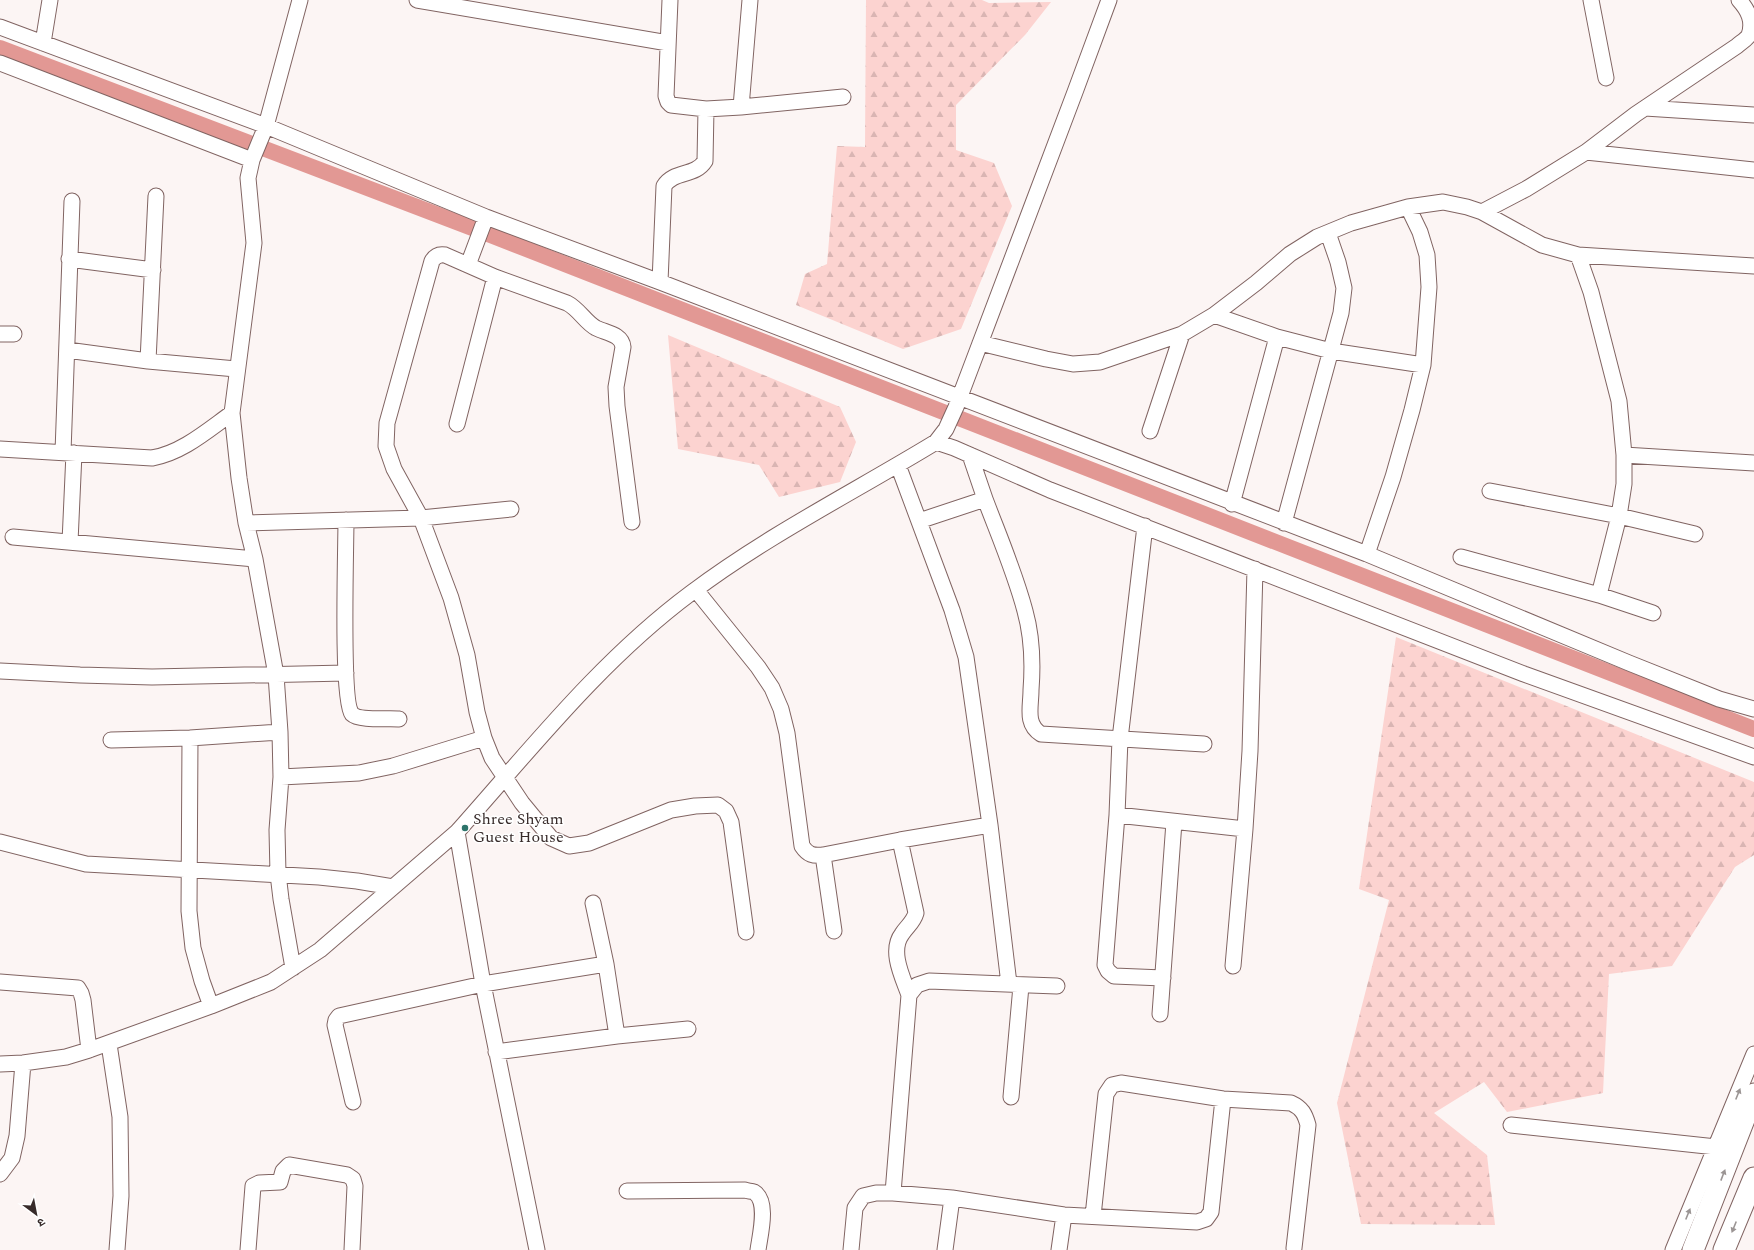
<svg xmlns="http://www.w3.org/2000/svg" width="1754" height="1250" font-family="Spectral,'Noto Sans Devanagari',serif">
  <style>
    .forest { fill: url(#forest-firs) }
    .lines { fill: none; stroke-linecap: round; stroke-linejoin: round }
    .canal { stroke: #e29894; stroke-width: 16 }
    .minor-casing { stroke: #816462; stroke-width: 17 }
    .highway-casing { stroke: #816462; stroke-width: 23 }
    .minor { stroke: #fff; stroke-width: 15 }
    .highway { stroke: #fff; stroke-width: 21 }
    .oneway { fill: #9b9594 }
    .poi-dot { fill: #2d746a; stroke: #fff; stroke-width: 1.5 }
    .labels { text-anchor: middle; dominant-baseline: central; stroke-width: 3; stroke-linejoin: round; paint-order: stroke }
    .poi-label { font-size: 16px; fill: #372b2a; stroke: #fff; text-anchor: start }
  </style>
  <defs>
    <pattern id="forest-firs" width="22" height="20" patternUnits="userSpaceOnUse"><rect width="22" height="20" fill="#fcd3d0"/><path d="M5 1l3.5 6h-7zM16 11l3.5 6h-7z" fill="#d9b5b3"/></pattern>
  </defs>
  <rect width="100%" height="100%" fill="#fcf5f4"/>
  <path class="forest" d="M866,0h116l7,3 62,-1 -26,33 -69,70v45l38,13 18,43 -51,123 -58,20 -107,-44 9,-31 22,-10 10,-118 28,1z
    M668,335l172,72 16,35 -16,40 -61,15 -20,-32 -81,-16z
    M1396,637l358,145v73l-19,12 -63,99 -63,8 -6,119 -96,19 -23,-30 -50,31 53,42 8,70 -134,-1 -24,-121 52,-203 -30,-11z"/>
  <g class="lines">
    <path class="canal" d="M0,48l488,186 1266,495"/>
    <defs>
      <path id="minor" d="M417,0l251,43
        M670,0l-4,96 2,6 3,3 35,4 35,-2 102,-10
        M1591,0l15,78
        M0,27l266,99 220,91 174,65 707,272 262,109 90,36 35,10
        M43,43l7,-43
        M0,63l252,97
        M741,107l9,-107
        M1645,108l109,7
        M1586,152l168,18
        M1482,212l60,33 36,10 13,37 28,109 5,54v29l-5,32 -20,79
        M1578,255l176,11
        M69,259l84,11
        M468,265l18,-48
        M660,282l4,-96c10,-16 31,-9 41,-25l1,-52
        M1214,315l63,22 54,14 92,14
        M0,334h14
        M980,343l66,16 27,5 27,-2 82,-28 32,-19 42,-32 34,-29 27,-17 34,-14 57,-16 35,-5 24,5 15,5 44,-23 60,-37 50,-38 101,-68c3,-3 10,-7 12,-11 5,-14 -1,-25 -10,-35
        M67,350l81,11 88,8
        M148,361l8,-165
        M457,424l38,-147
        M1150,431l32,-97
        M936,442l18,6 96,42 474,184 230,83
        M0,449l152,9c30,-5 56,-28 80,-45
        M63,452l9,-251
        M1624,455l130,8
        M898,465l54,145 14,47 24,168 19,159
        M1490,491l129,25 76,18
        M985,499c14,37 30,74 40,112 7,25 8,53 6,79 0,17 -6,34 10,44l163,10
        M1232,504l45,-167
        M346,520c0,27 -5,181 6,194 7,7 37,4 47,5
        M919,521l66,-22 -15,-44
        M246,523l175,-5 90,-9
        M1284,523l57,-210 3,-25 -6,-26 -10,-29
        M1145,526l-25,213 -3,76 -12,150 3,6 6,5 49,2
        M13,537l242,22
        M70,542l4,-89
        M1367,554l26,-77 19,-67 11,-45 6,-78 -2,-32 -7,-23 -12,-25
        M1461,557l138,38 54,18
        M696,590l62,77 14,21 9,21 6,24 15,113c6,9 11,10 21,9l77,-15 90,-15
        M0,671l80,4 72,2 194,-4
        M280,732l1,45 -4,53 1,44 3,25 12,69
        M190,738l-1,173 4,37 9,33 9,25
        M484,738l-7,-26 -10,-57 -16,-57 -30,-80 -27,-49 -8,-23 1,-23 45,-162c3,-5 7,-7 13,-6l50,22 72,26c12,6 18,19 29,25 10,5 26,6 27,19l-7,40 1,19 15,116
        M111,740l79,-2 90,-6 -4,-57 -21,-116 -9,-36 -7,-45 -7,-65 22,-170 -6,-65 4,-18 14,-34 34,-126
        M281,777l78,-4 34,-7 91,-28 8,20 30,45 14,17 15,18 18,8 20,-3 82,-33 24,-4 23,-1 8,6 5,11 15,110
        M1117,815l128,14
        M900,840l16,73c-3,10 -9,13 -14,21 -13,17 1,44 7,61
        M0,842l86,22 233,13 38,4 36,6
        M823,855l11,76
        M593,903l13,61 11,72
        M1233,966l12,-137 5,-78 5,-182
        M0,982l78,6 3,5 2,7 6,50
        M1160,1014l14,-192
        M109,1044l11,73 1,79 -4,54
        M496,1052l121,-16 71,-7
        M0,1064l23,-1 43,-6 23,-7 122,-44 60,-24 49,-32 137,-118
        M1011,1097l10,-111
        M353,1102l-18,-77 1,-5 3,-4 144,-32 123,-20
        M1511,1125l205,22
        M0,1174l12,-16 5,-22 6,-73
        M627,1191l118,-1c2,1 6,1 9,2 15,9 6,43 4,58
        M893,1193l16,-198 8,-10 12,-4 128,5
        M1093,1216l13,-122 6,-9 9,-2 102,16 68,4c11,5 14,11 17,22l-14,123
        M248,1250l5,-64 6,-3 21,-1 3,-11 6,-6 58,10 6,4 2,7 -3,64
        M537,1250l-54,-266 -26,-152c74,-83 144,-172 234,-239 77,-58 163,-101 245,-151l10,-13 10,-22 119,-315 34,-92
        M851,1250l4,-42 8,-12 13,-3h17l59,5 112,17 133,7 9,-3 5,-7 12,-113
        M945,1250l7,-52
        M1059,1250l5,-35
        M1673,1250l81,-196"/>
      <path id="highway" d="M1693,1250l61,-156
        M1724,1250l30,-72"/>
    </defs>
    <use href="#minor" class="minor-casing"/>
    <use href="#highway" class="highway-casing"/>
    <use href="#minor" class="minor"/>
    <use href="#highway" class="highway"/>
  </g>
  <defs><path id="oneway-solid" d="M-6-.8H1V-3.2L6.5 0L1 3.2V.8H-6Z"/></defs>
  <g class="oneway">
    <use href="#oneway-solid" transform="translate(1738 1094) rotate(-68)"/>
    <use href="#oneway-solid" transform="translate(1723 1175) rotate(-69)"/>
    <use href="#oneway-solid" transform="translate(1688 1214) rotate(-68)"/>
    <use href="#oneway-solid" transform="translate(1734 1227) rotate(112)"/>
  </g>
  <circle class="poi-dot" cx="465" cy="828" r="4"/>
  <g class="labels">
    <g class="poi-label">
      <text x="473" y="819">Shree Shyam<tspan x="473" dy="18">Guest House</tspan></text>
    </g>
  </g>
  <g transform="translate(36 1214) rotate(148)" stroke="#ffffff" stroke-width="3" paint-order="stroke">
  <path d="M0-3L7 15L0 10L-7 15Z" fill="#372b2a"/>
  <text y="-6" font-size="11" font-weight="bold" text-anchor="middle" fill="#372b2a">उ</text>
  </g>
</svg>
